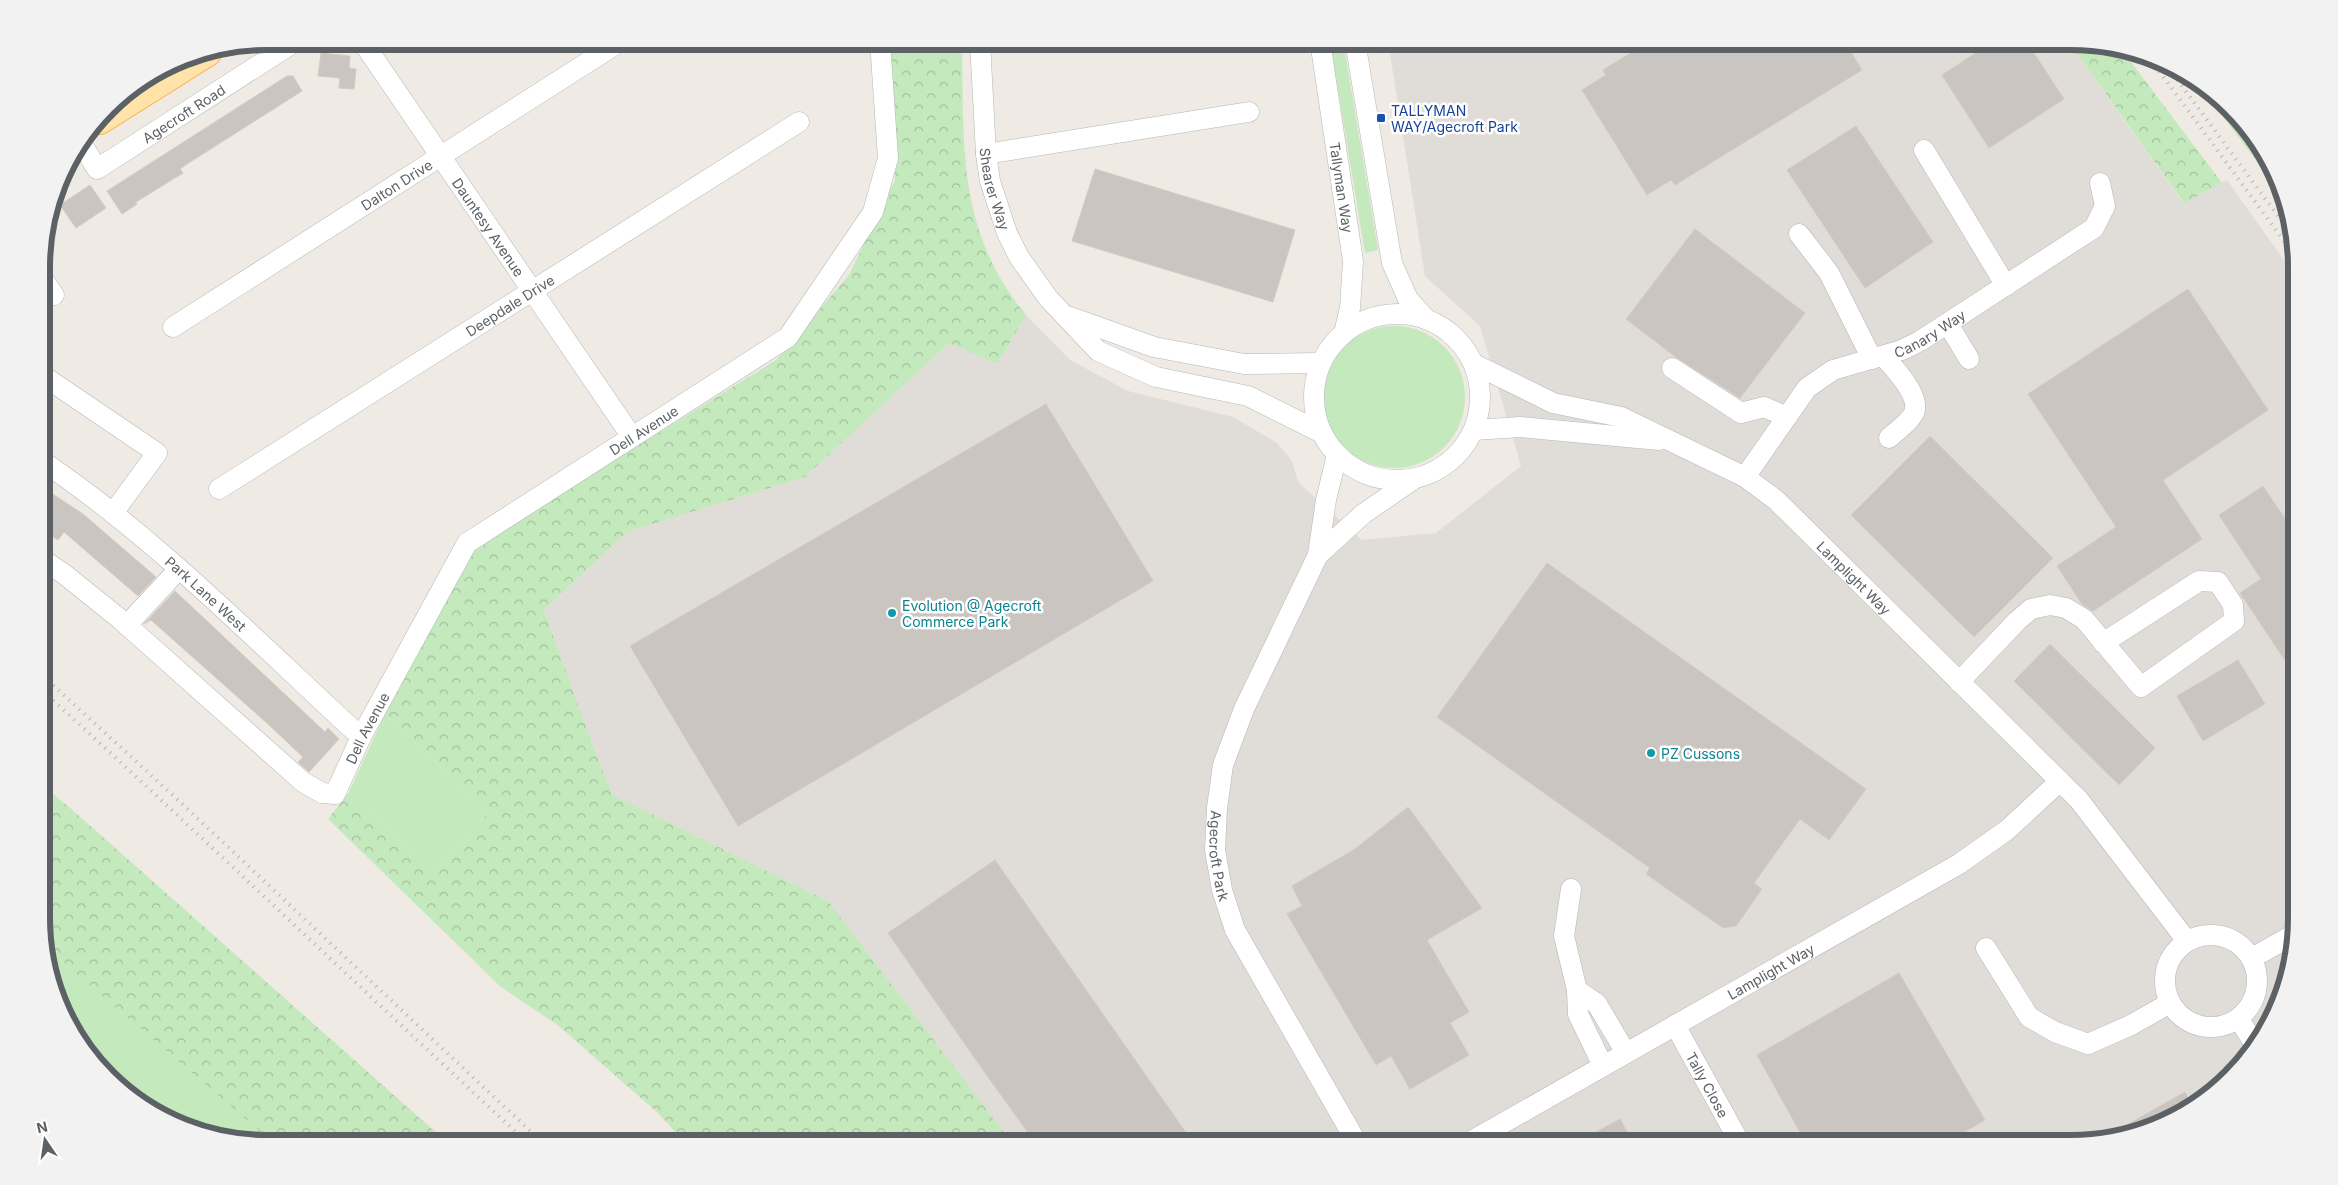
<svg xmlns="http://www.w3.org/2000/svg" width="2338" height="1185" font-family="Inter,sans-serif">
  <style>
    .industrial { fill: #e0dcd7 }
    .green { fill: #c4e9bd }
    .forest { fill: url(#forest-crowns) }
    .building { fill: #cac5c0; stroke: #d4cbc1 }
    .lines { fill: none; stroke-linecap: round; stroke-linejoin: round }
    .minor-casing { stroke: #b4b7bb; stroke-width: 21 }
    .major-casing { stroke: #fdaf4e; stroke-width: 28 }
    .minor { stroke: #fff; stroke-width: 20 }
    .major { stroke: #ffe3a8; stroke-width: 26 }
    .rail { stroke: #b2b3b4; stroke-width: 4; stroke-dasharray: 1 6; stroke-linecap: butt }
    .transit-dot { fill: #1a4fb4; stroke: #fff; stroke-width: 2 }
    .culture-dot { fill: #0f9aa8; stroke: #fff; stroke-width: 2 }
    .labels { text-anchor: middle; dominant-baseline: central; stroke-width: 5; stroke-linejoin: round; paint-order: stroke }
    .transit-label { font-size: 14px; fill: #164399; stroke: #fff; text-anchor: start }
    .street-label { font-size: 14px; fill: #5b6165; stroke: #fff }
    .culture-label { font-size: 14px; fill: #0d838f; stroke: #fff; text-anchor: start }
    .rim { fill: none; stroke: #5b6165; stroke-width: 6 }
  </style>
  <defs>
    <pattern id="forest-crowns" width="20" height="18" patternUnits="userSpaceOnUse" patternTransform="scale(1.25)"><rect width="20" height="18" fill="#c4e9bd"/><path d="M2 6a3 3 0 1 1 6 0M12 15a3 3 0 1 1 6 0" fill="none" stroke="#a2c09d"/></pattern>
  </defs>
  <rect width="100%" height="100%" fill="#efeae3"/>
  <path class="industrial" d="M1388,41h680l115,162 44,-23 68,96 2,642 -23,100 -33,49 -44,39 -53,26 -59,11 -1072,1 -185,-243 -215,-106 -19,-46 -50,-139 83,-78 178,-55 144,-134 48,21 29,-49 44,45 58,31 105,26 44,26 15,18 6,21 64,58 74,-7 85,-67 -41,-140 -55,-50z"/>
  <path class="green" d="M1330,41h13l35,209 -13,3z
    M2197,82l23,15 39,44 17,46z
    M1323 397a71 71 0 1 1 142 0a71 71 0 1 1-142 0Z
    M385,714l103,99 -54,57 -85,-78z
    M43,860l330,284h-106l-100,-23 -79,-66 -30,-51 -15,-56z"/>
  <path class="forest" d="M886,41h76c2,104 -6,189 64,274l-29,49 -48,-21 -144,134 -178,55 -83,78 50,139 19,46 215,106 185,243h-327l-27,-30 -100,-88 -58,-39 -173,-168 21,-27 85,78 54,-57 -103,-99 85,-164 306,-190 73,-85 46,-95z
    M2068,41l57,13 97,129 -38,20z
    M43,786l26,21 380,337h-174l-232,-199z"/>
  <path class="building" d="M1650,41h194l18,29 -187,115 -4,-5 -24,15 -65,-105 24,-15 -3,-5z
    M1994,41h32l38,58 -75,49 -47,-73z
    M321,53l29,3 -1,12 7,1 -2,20 -15,-1 1,-10 -22,-2z
    M287,76h6l9,15 -115,73 -7,5 3,4 -47,29 1,2 -15,10 -15,-23z
    M1856,126l77,116 -68,46 -78,-118z
    M1095,169l200,61 -22,72 -201,-61z
    M90,185l16,23 -30,20 -16,-23z
    M1695,229l110,84 -65,85 -63,-40 -51,-39z
    M2188,289l80,121 -105,70 39,59 -109,72 -11,-7 -25,-38 59,-39 -88,-133z
    M1046,404l107,177 -415,245 -108,-180z
    M1930,436l123,122 -79,79 -123,-122z
    M2263,486l33,49v29l-9,6 9,14v93l-56,-84 21,-14 -42,-64z
    M42,487l41,27 73,63 -18,19 -74,-64 -6,8 -13,-8 5,-8 -8,-5z
    M1547,563l319,226 -37,51 -29,-21 -46,64 8,6 -26,37 -13,2 -77,-54 4,-6 -213,-151z
    M175,591l150,141 3,-4 11,11 -30,33 -11,-10 5,-5 -35,-33 -117,-104 -7,4z
    M2050,644l105,104 -36,37 -105,-104z
    M2238,660l27,44 -62,37 -26,-45z
    M1408,807l74,101 -55,32 42,72 -19,11 19,32 -59,34 -19,-33 -15,9 -89,-151 15,-8 -10,-20 63,-37z
    M995,860l199,284h-158l-58,-81 -90,-130z
    M1899,973l86,147 -40,23h-139l-49,-88z
    M2185,1092l8,15 -49,25 -36,7 -1,-3z
    M1620,1119l13,24h-57z"/>
  <g class="lines">
    <defs>
      <g id="minor">
        <path id="s1" d="M362,41l270,396"/>
        <path id="s2" d="M980,41l6,113 4,27 17,52 12,24 29,41 50,53 58,26 92,19 74,37"/>
        <path id="s3" d="M1320,41l33,220 -3,47 -6,25"/>
        <path d="M1355,41l37,222 16,36 18,20"/>
        <path id="s4" d="M82,144l15,25 199,-128"/>
        <path d="M1924,150l82,136"/>
        <path d="M986,154l263,-42"/>
        <path d="M1799,234l30,39 43,86"/>
        <path d="M42,278l12,17"/>
        <circle cx="1397" cy="397" r="83"/>
        <path d="M1070,317l84,30 90,17 77,-1"/>
        <path d="M1948,324l21,35"/>
        <path id="s5" d="M173,327l448,-286"/>
        <path d="M1883,356c11,12 38,39 31,57 -4,9 -18,18 -25,25"/>
        <path id="s6" d="M1474,364l79,39 68,14 124,60 31,23 303,300 108,141"/>
        <path d="M1672,368l69,45 23,-6 23,10"/>
        <path d="M42,375l115,78 -44,60"/>
        <path d="M1474,430l46,-3 139,13"/>
        <path id="s7" d="M1337,455l-11,45 -8,55 -74,154 -21,56 -6,43 -2,42 7,40 13,40 122,213"/>
        <path id="s8" d="M42,461c117,79 216,182 319,276"/>
        <path id="s9" d="M1745,477l62,-89 26,-18 69,-20 18,-9 174,-113 11,-22 -5,-23"/>
        <path id="s10" d="M219,489l580,-367"/>
        <path d="M1318,555l45,-41 51,-35"/>
        <path id="s11" d="M42,559l22,15 56,45 183,163 19,11 13,1 26,-57 106,-194 321,-206 85,-125 15,-54 -8,-117"/>
        <path d="M127,625l52,-56"/>
        <path d="M1959,682l58,-61 14,-12 19,-4 16,3 18,11 57,68 93,-66 -1,-16 -15,-23 -19,-1 -96,62"/>
        <path d="M1571,889l-7,47 13,54 1,24 25,52"/>
        <circle cx="2211" cy="981" r="46"/>
        <path d="M1986,948l43,69 26,15 33,12 43,-19 39,-22"/>
        <path d="M2252,958l41,-23"/>
        <path d="M1577,990l20,14 29,49"/>
        <path d="M2239,1019l16,26"/>
        <path id="s12" d="M1675,1025l65,118"/>
        <path id="s13" d="M1468,1143l491,-279 48,-34 53,-49"/>
      </g>
      <path id="major" d="M100,121l108,-68"/>
    </defs>
    <use href="#minor" class="minor-casing"/>
    <use href="#major" class="major-casing"/>
    <use href="#minor" class="minor"/>
    <use href="#major" class="major"/>
    <path class="rail" d="M2151,60l144,196
      M2165,63l130,176
      M43,676l134,123 367,345
      M43,691c163,149 323,303 486,453"/>
  </g>
  <rect class="transit-dot" x="1376" y="113" width="10" height="10" rx="2.5"/>
  <g class="culture-dot">
    <circle cx="892" cy="613" r="5"/>
    <circle cx="1651" cy="753" r="5"/>
  </g>
  <g class="labels">
    <g class="transit-label">
      <text x="1391" y="110">TALLYMAN<tspan x="1391" dy="16">WAY/Agecroft Park</tspan></text>
    </g>
    <g class="street-label">
      <text stroke="none"><textPath href="#s4" startOffset="132">Agecroft Road</textPath></text>
      <text stroke="none"><textPath href="#s5" startOffset="265">Dalton Drive</textPath></text>
      <text stroke="none"><textPath href="#s3" startOffset="148">Tallyman Way</textPath></text>
      <text stroke="none"><textPath href="#s2" startOffset="149">Shearer Way</textPath></text>
      <text stroke="none"><textPath href="#s1" startOffset="225">Dauntesy Avenue</textPath></text>
      <text stroke="none"><textPath href="#s10" startOffset="344">Deepdale Drive</textPath></text>
      <text stroke="none"><textPath href="#s9" startOffset="244">Canary Way</textPath></text>
      <text stroke="none"><textPath href="#s11" startOffset="872">Dell Avenue</textPath></text>
      <text stroke="none"><textPath href="#s6" startOffset="444">Lamplight Way</textPath></text>
      <text stroke="none"><textPath href="#s8" startOffset="211">Park Lane West</textPath></text>
      <text stroke="none"><textPath href="#s11" startOffset="452">Dell Avenue</textPath></text>
      <text stroke="none"><textPath href="#s7" startOffset="424">Agecroft Park</textPath></text>
      <text stroke="none"><textPath href="#s13" startOffset="348">Lamplight Way</textPath></text>
      <text stroke="none"><textPath href="#s12" startOffset="68">Tally Close</textPath></text>
    </g>
    <g class="culture-label">
      <text x="902" y="605">Evolution @ Agecroft<tspan x="902" dy="16">Commerce Park</tspan></text>
      <text x="1661" y="753">PZ Cussons</text>
    </g>
  </g>
  <path d="M0 0H2338V1185H0ZM267 50H2071A217 217 0 0 1 2288 267V918A217 217 0 0 1 2071 1135H267A217 217 0 0 1 50 918V267A217 217 0 0 1 267 50Z" fill="#f2f2f3" fill-rule="evenodd"/>
  <path class="rim" d="M267 50H2071A217 217 0 0 1 2288 267V918A217 217 0 0 1 2071 1135H267A217 217 0 0 1 50 918V267A217 217 0 0 1 267 50Z"/>
  <g transform="translate(45 1140) rotate(347)" stroke="#ffffff" stroke-width="4" paint-order="stroke">
  <path d="M0-4L9 19L0 12L-9 19Z" fill="#5b6165"/>
  <text y="-8" font-size="14" font-weight="bold" text-anchor="middle" fill="#5b6165">N</text>
  </g>
</svg>
